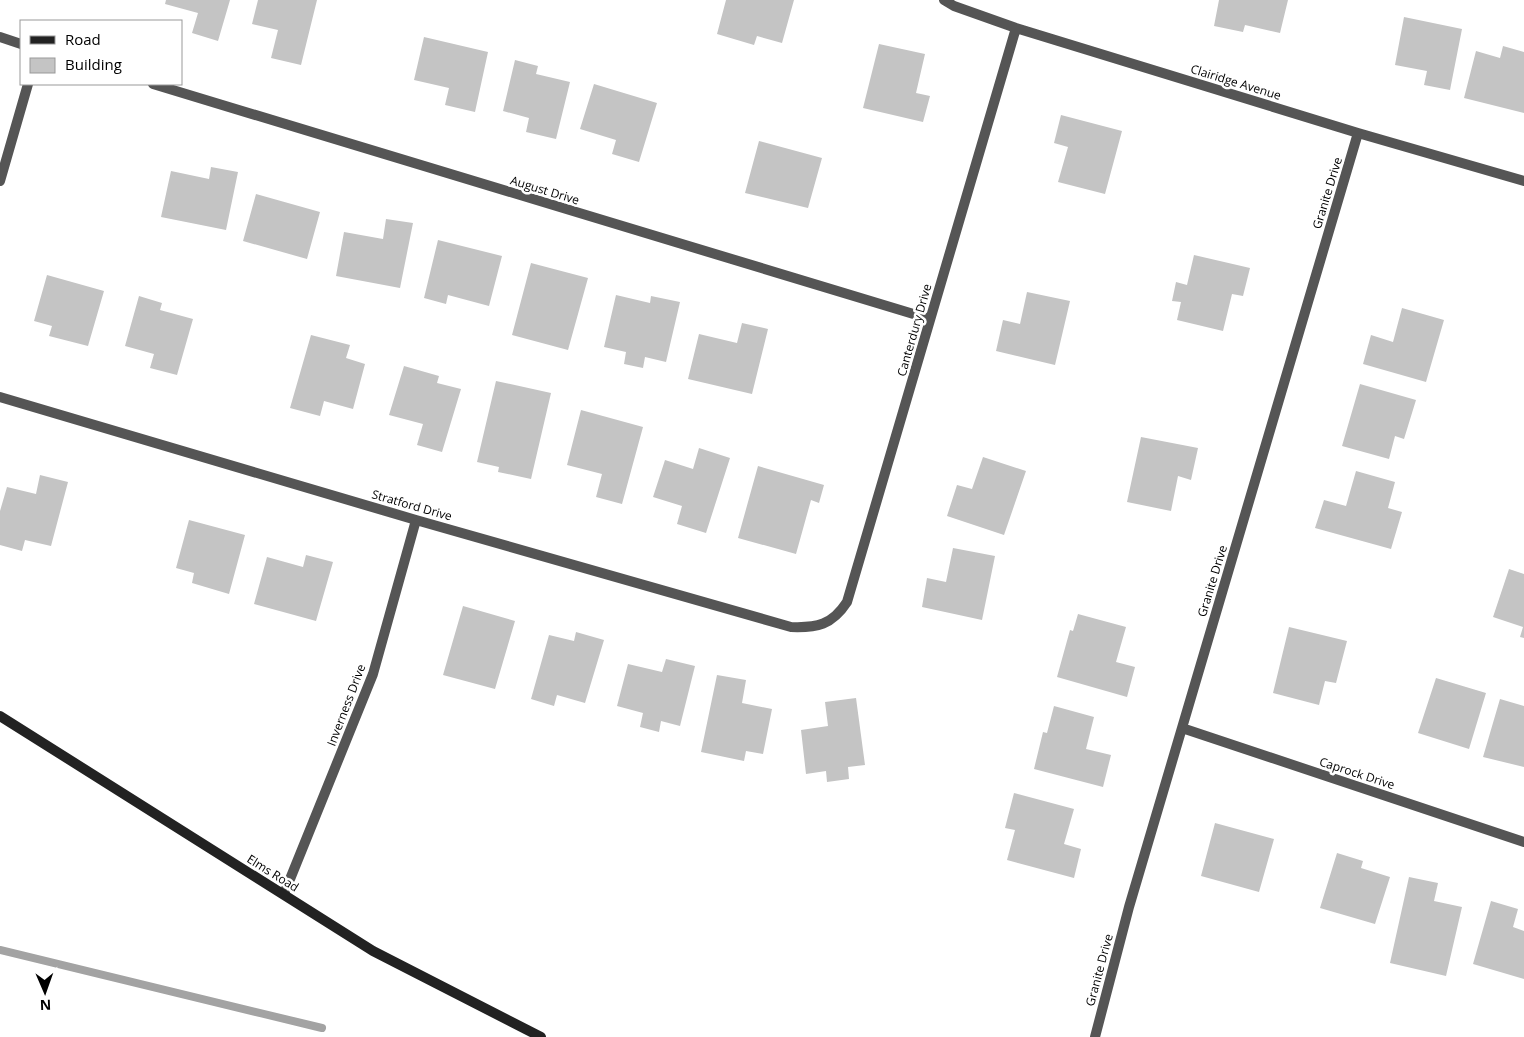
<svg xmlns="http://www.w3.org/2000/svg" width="1524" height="1037" font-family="'Open Sans',sans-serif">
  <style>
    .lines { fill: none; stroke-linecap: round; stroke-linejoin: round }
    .stream { stroke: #a3a3a3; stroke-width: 8 }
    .building { fill: #c4c4c4 }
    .minor { stroke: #555; stroke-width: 10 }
    .secondary { stroke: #222; stroke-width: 10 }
    .labels { text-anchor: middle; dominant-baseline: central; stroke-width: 5; stroke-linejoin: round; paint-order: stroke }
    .street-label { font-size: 12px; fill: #000; stroke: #fff }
  </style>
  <rect width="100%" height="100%" fill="#fff"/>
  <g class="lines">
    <path class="stream" d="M0,950l322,78"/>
  </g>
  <path class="building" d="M166,0h64l-12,41 -26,-8 6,-20 -33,-9z
    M258,0h59l-16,65 -30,-7 7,-28 -26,-6z
    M726,0h68l-12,43 -25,-7 -3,9 -37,-11z
    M1219,0h69l-8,33 -35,-8 -2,7 -29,-6z
    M1404,17l58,12 -12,61 -26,-5 3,-14 -32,-6z
    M424,37l64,15 -13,60 -30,-7 4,-17 -35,-8z
    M879,44l46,10 -9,39 14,3 -7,26 -60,-14z
    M1503,46l21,6v61l-60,-15 12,-47 24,7z
    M515,60l23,6 -2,8 34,8 -14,57 -30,-7 3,-14 -26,-7z
    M594,84l63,19 -18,59 -27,-8 4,-14 -36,-11z
    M1061,115l61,16 -17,63 -47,-12 10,-35 -14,-4z
    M759,141l63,17 -14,50 -63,-15z
    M211,167l27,5 -12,58 -65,-13 10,-46 38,8z
    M256,194l64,18 -13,47 -64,-18z
    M386,219l27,4 -13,65 -64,-12 8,-44 39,7z
    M438,240l64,16 -13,50 -41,-11 -2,9 -22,-6z
    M1194,255l56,13 -7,28 -11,-2 -9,37 -46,-11 4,-18 -9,-1 4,-19 11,3z
    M531,263l57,15 -20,72 -56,-15z
    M47,275l57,16 -16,55 -39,-10 3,-10 -18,-5z
    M1027,292l43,9 -15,64 -59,-14 7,-31 17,4z
    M616,295l34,8 1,-7 29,6 -14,60 -21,-5 -2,11 -19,-4 2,-12 -22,-5z
    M139,296l23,7 -2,7 33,9 -16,56 -27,-7 4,-14 -29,-8z
    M1402,308l42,12 -18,62 -63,-18 8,-29 22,7z
    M742,323l26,6 -16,65 -64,-15 11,-45 38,9z
    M311,335l39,10 -4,13 19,6 -12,45 -29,-8 -4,15 -30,-8z
    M404,366l35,10 -2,7 24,6 -19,63 -25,-7 6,-21 -34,-9z
    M496,381l55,12 -20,86 -33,-7 1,-5 -22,-5z
    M1360,384l56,16 -12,39 -9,-3 -6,23 -47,-13z
    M581,410l62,17 -21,77 -26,-7 6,-23 -35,-9z
    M1141,437l57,11 -7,32 -13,-4 -7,35 -44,-9z
    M699,448l31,10 -24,75 -29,-9 5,-18 -29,-9 12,-37 28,9z
    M983,457l43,14 -22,64 -57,-19 10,-31 15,4z
    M758,466l66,19 -5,18 -8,-3 -15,54 -58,-16z
    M1356,471l39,11 -7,26 14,4 -11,37 -76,-21 9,-28 22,6z
    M40,475l28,7 -17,64 -26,-6 -3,11 -22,-6v-34l7,-24 29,7z
    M189,520l56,15 -16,59 -37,-11 2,-10 -18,-5z
    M953,548l42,8 -13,64 -60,-13 5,-29 19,4z
    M306,555l27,7 -17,59 -62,-17 13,-47 36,10z
    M1509,569l15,5v64l-4,-1 3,-10 -30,-10z
    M463,606l52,15 -20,68 -52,-14z
    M1078,614l48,13 -10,35 19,5 -8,30 -70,-20 13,-47 3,1z
    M1289,627l58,14 -11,42 -11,-2 -6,24 -46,-12z
    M576,632l28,8 -19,63 -28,-8 -3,11 -23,-7 18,-64 25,6z
    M666,659l29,7 -15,60 -19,-5 -2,11 -19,-5 3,-14 -26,-7 11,-42 34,8z
    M717,675l29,5 -4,23 30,6 -9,45 -17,-3 -2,10 -43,-9z
    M1436,678l50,15 -17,56 -51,-16z
    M856,698l9,67 -17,2 1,12 -22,3 -1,-11 -20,3 -5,-44 27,-4 -3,-24z
    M1500,699l24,7v61l-41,-10z
    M1054,706l40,11 -8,32 25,6 -8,32 -69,-18 9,-37 4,1z
    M1014,793l60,16 -10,35 17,5 -7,29 -67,-18 8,-30 -10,-2z
    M1215,823l59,16 -15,53 -58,-16z
    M1337,853l26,8 -2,7 29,9 -15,47 -55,-16z
    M1409,877l29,6 -4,18 28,6 -16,69 -56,-13z
    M1491,901l27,8 -5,18 11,4v48l-51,-15z"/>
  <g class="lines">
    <path class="minor" d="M944,0l10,6 62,22 342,105 166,48
      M0,37l21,7
      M153,84l777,235
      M0,181l28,-97
      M0,397l416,123 375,107c26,1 41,-2 56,-25l169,-574
      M1182,728l342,114
      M284,894l89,-220 43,-154
      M1095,1037l34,-130 229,-774"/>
    <path class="secondary" d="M0,716l373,235 168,86"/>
  </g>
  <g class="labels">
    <g class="street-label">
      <text transform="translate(1236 82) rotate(17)">Clairidge Avenue</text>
      <text transform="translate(545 190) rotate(17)">August Drive</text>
      <text transform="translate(1327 193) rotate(-73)">Granite Drive</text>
      <text transform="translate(914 330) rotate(-74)">Canterdury Drive</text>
      <text transform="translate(412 505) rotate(16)">Stratford Drive</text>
      <text transform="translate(1212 581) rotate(-73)">Granite Drive</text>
      <text transform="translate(346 705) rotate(-69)">Inverness Drive</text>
      <text transform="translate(1357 773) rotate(18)">Caprock Drive</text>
      <text transform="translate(273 873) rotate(32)">Elms Road</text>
      <text transform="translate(1099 970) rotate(-75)">Granite Drive</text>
    </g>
  </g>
  <rect x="20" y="20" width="162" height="65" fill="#ffffff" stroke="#999999"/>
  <rect x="30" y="36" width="25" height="8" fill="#222222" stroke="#999999"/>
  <text x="65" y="45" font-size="15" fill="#000000">Road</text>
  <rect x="30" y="58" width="25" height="15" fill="#c4c4c4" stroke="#999999"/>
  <text x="65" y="70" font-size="15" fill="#000000">Building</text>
  <g transform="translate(45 992) rotate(178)" stroke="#ffffff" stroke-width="4" paint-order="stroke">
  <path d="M0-4L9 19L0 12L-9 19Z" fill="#000000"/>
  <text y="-8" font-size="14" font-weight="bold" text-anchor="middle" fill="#000000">N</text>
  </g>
</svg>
